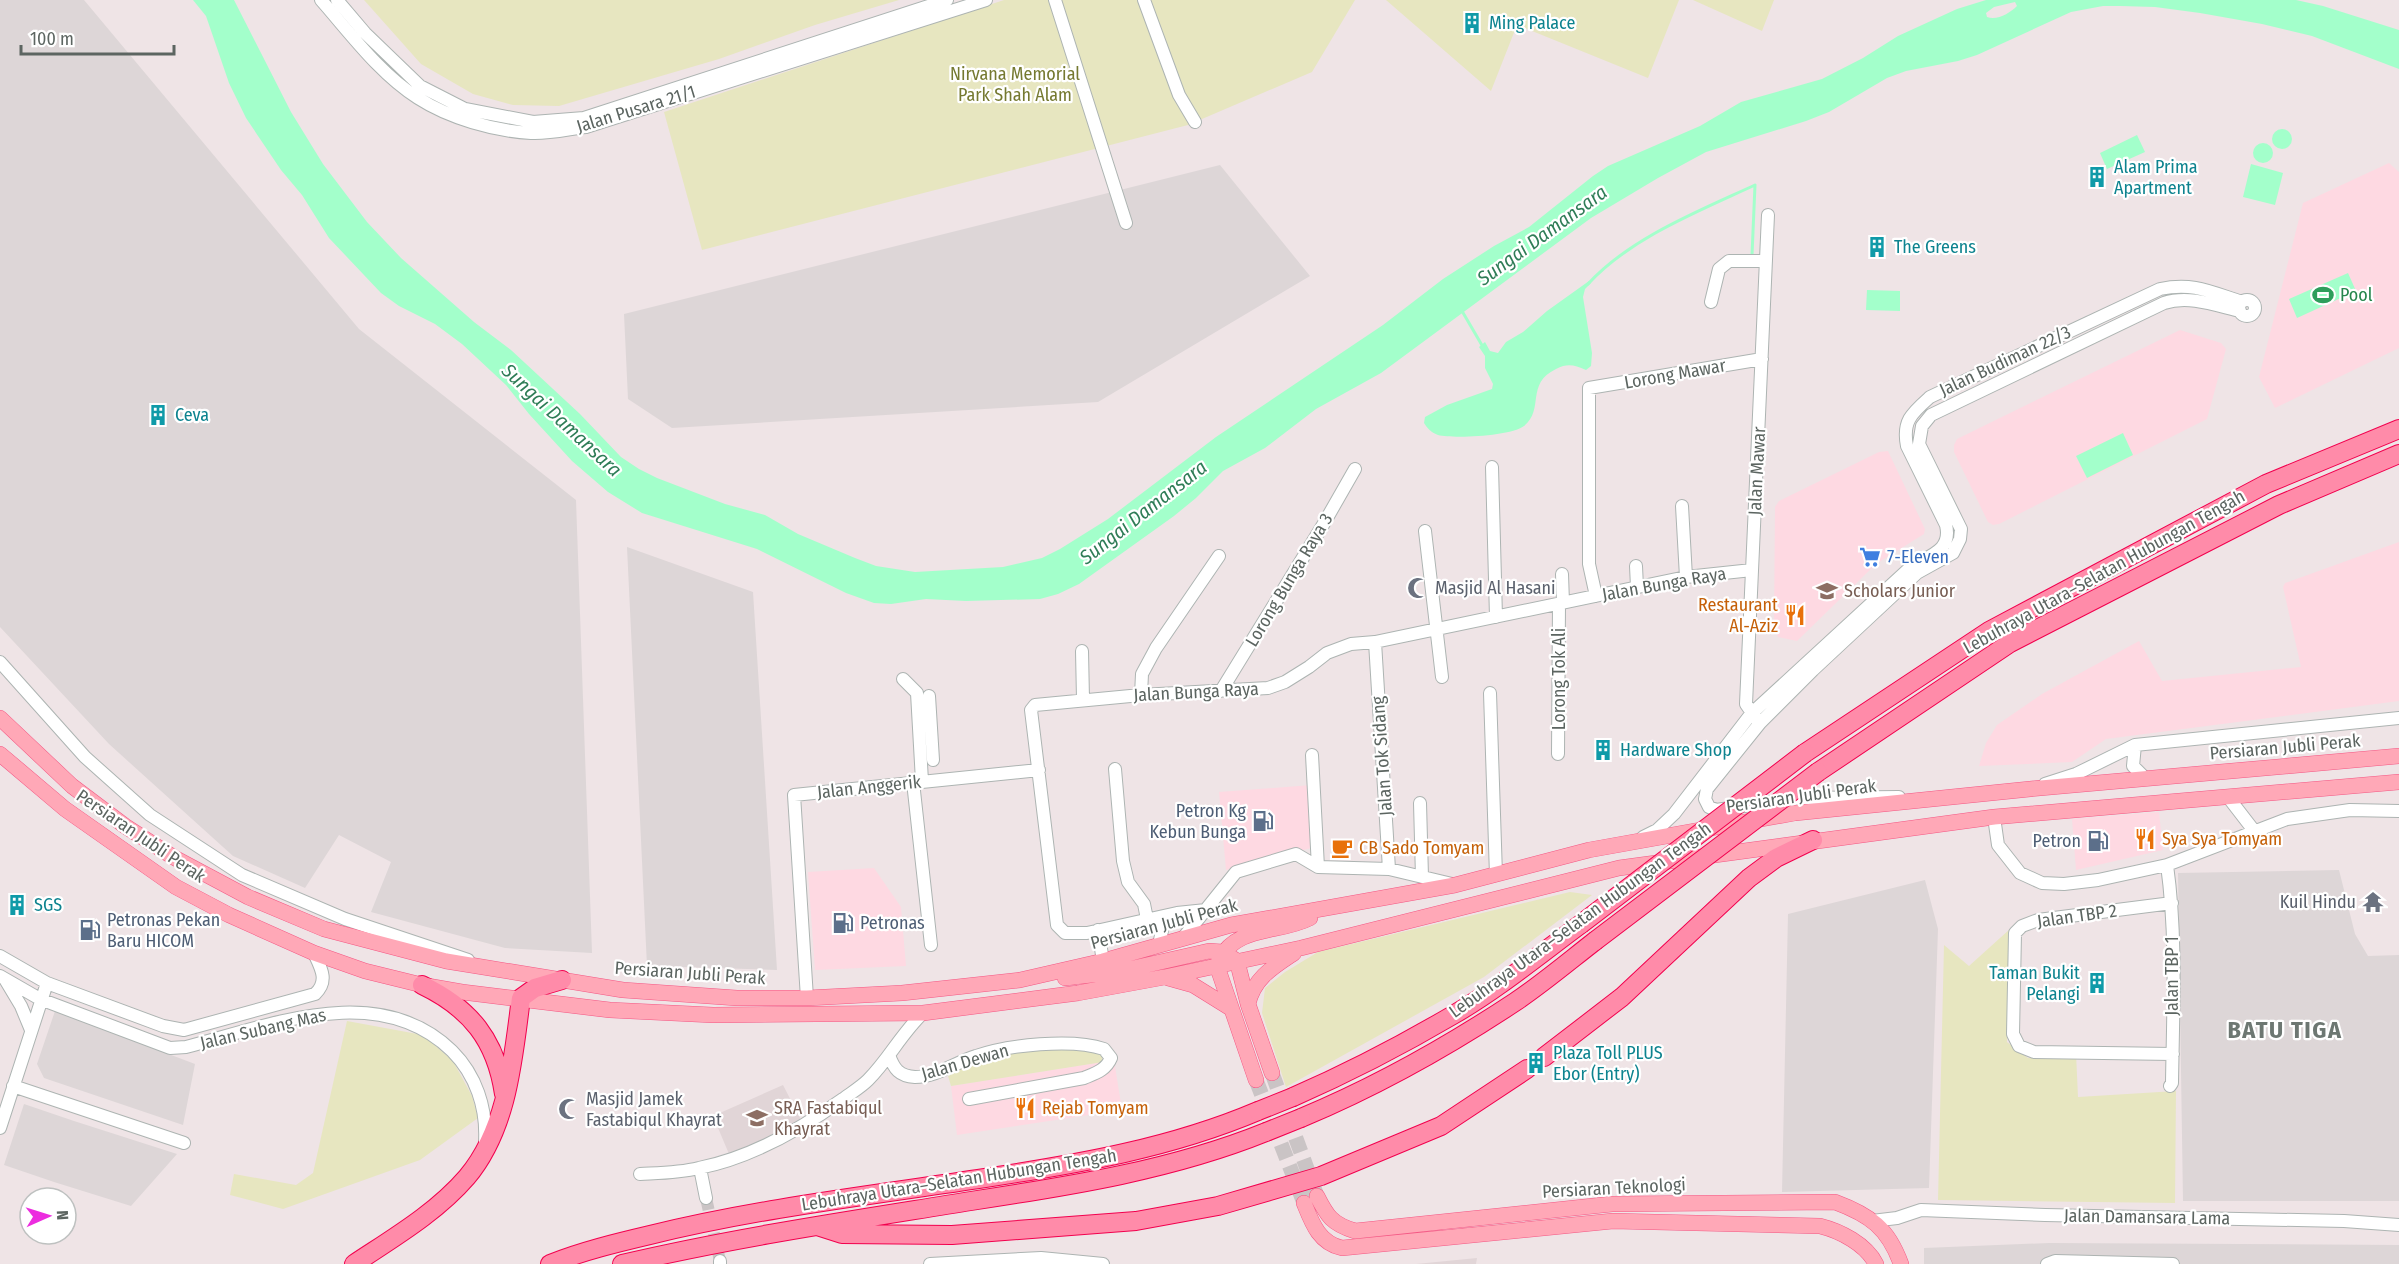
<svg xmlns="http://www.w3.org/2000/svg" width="2399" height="1264" font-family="'Fira Sans Condensed',sans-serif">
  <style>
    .commercial { fill: #fed9e2 }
    .industrial { fill: #ddd6d7 }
    .education { fill: #e1d5d7 }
    .green { fill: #e7e6c0 }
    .water { fill: #a3ffcb; fill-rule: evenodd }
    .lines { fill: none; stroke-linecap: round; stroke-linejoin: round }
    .stream { stroke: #a3ffcb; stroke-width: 3 }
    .minor-tunnel { stroke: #cac4c5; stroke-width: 12; stroke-dasharray: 12 6; stroke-linecap: butt }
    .major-tunnel { stroke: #cac4c5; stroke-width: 15; stroke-dasharray: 15 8; stroke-linecap: butt }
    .minor-casing { stroke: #adb4b2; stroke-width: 14 }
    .major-casing { stroke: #f45784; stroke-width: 16 }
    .highway-casing { stroke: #f2004e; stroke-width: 20 }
    .minor { stroke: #fff; stroke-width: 12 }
    .major { stroke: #ffa8b7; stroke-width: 15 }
    .highway { stroke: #ff8ba9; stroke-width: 18 }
    .highway-bridge-casing { stroke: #f2004e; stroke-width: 20; stroke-linecap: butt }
    .highway-bridge { stroke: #ff8ba9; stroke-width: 18 }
    .labels { text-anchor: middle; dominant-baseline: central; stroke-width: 4.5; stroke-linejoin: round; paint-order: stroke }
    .culture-label { font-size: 18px; fill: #0d838f; stroke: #fff; text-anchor: start }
    .park-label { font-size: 18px; fill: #757930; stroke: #fff }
    .street-label { font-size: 18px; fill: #5c6561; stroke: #fff }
    .leisure-label { font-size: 18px; fill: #27864d; stroke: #fff; text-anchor: start }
    .shop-label { font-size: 18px; fill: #366cbe; stroke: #fff; text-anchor: start }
    .worship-label { font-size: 18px; fill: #5b616d; stroke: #fff; text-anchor: start }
    .education-label { font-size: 18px; fill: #785e54; stroke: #fff; text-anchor: start }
    .food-label { font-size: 18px; fill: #c56008; stroke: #fff; text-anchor: start }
    .service-label { font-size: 18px; fill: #4e5e75; stroke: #fff; text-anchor: end }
    .water-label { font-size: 20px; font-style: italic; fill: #2f7d57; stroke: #fff }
    .district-label { font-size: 24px; font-weight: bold; letter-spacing: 1.5px; fill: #6d7772; stroke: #fff }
  </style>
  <rect width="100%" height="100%" fill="#efe4e6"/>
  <path class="commercial" d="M2389,163l10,9v176l-124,60 -16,-31 44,-174z
    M2180,330l41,13 5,6 -19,70 -208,105 -6,1 -5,-3 -34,-70v-7l3,-6z
    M1888,451l37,78 -1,5 -48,30 -79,77 -19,-4 -4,-10 1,-120 4,-6 100,-49z
    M2399,542v159l-293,38 -34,23 -93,4 7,-23 11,-18 45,-31 97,-53 23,40 139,-14 -18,-80 2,-4z
    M1312,785l3,62 -89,23 -7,-78z
    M2159,812l4,38 -87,20 -4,-51z
    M874,868l27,39 5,59 -91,4 -7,-98z
    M1114,1060l8,50 -165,25 -6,-49z"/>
  <path class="industrial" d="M0,0h84l275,329 217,171 16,453 -87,-5 -134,-36 20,-50 -52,-27 -34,53 -72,-32 -124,-112 -109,-117z
    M1220,165l90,111 -212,126 -426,26 -44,-29 -4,-85z
    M627,547l126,45 24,378 -130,-4z
    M2339,870l16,64 13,22 31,-1v246h-216l-5,-328z
    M1925,880l13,49 -9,259 -147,4 6,-278z
    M55,1011l140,53 -12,61 -139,-47 -7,-14z
    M24,1104l50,17 103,33 -46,52 -77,-24 -50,-17z
    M2049,1243l350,2v19h-475v-16z"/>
  <path class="education" d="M783,1085l18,35 -34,18 -38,16 -16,-38z
    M1477,1258l-1,6h-60z"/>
  <path class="green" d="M364,0h535l-84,25 -96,34 -160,47 -46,-1 -40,-11 -52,-30z
    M1004,0h351l-43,72 -124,53 -486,125 -38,-138z
    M1386,0h293l-31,78 -131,-53 -26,66z
    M1693,0h81l-12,31z
    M1570,892l22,3 -108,82 -198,110 -24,-74 3,-25 20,-16 33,-20z
    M2010,929l-3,113 21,16 48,-5 2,44 98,-6 -1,112 -237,-3 6,-255 25,21z
    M347,1021l76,14 30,26 19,35 6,22 -58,42 -137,49 -53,-14 4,-21 62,11 17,-12z
    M1068,1043l33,9 2,10 -152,24 -3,-10 38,-20z"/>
  <path class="water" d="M193,0h41l57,112 32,52 44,58 34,36 73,64 37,28 69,64 41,43 18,12 18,9 68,26 40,11 33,19 57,24 21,8 39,6 88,-5 39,-9 18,-9 48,-30 108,-82 167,-112 60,-46 51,-33 35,-19 64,-51 15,-10 92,-40 41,-24 81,-23 41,-21 35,-22 59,-27 29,-9h310l27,6 76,24v39l-87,-33 -50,-12 -62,-11 -45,-6 -35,-1h-17l-32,6 -94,43 -19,6 -52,10 -19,7 -58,34 -23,9 -100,31 -48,26 -67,40 -210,155 -65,36 -51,39 -42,23 -27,27 -22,18 -95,68 -21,10 -18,5 -74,2 -40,-2 -35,5 -17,-1 -28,-10 -89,-44 -115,-36 -34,-21 -36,-31 -43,-47 -23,-29 -44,-41 -27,-20 -36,-18 -18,-13 -52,-55 -27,-43 -21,-25 -35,-52 -17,-35 -23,-67zM2015,2l2,4c-7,7 -20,15 -30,11l-1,-4 8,-6z
    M2272 139a10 10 0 1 1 20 0a10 10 0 1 1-20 0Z
    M2137,135l8,17 -38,17 -7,-16z
    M2253 153a10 10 0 1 1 20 0a10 10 0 1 1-20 0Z
    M2251,164l32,9 -8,32 -32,-8z
    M2348,273l8,18 -59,27 -8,-19z
    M1589,281l2,2 -6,6 -2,8 9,56 -1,13 -5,4c-12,-5 -18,-7 -30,-1 -31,15 -11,40 -32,57 -13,10 -70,13 -86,9 -6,-2 -11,-7 -14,-12l1,-6 22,-12 45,-16 1,-5 -8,-16v-12l-6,-9 6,-5 5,9 8,2 8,-11 17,-10 24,-21z
    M1867,290l33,1v20l-34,-1z
    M2123,433l10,22 -46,23 -11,-22z"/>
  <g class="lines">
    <path class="stream" d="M1588,284c42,-46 111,-73 167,-99l-3,70
      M1462,311l21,36"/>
    <path class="minor-tunnel" d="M706,1198l14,63"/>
    <path class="major-tunnel" d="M1272,1073l45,123
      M1256,1080l48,123"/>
    <defs>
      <path id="minor" d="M321,0c29,33 59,74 97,98 31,20 76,33 113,35 18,1 38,-4 55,-6l400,-127
        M337,0l28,33 55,53 45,23 68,13 51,-4 363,-118
        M1055,0l71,223
        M1144,0l35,95 16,27
        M2239 308a8 8 0 1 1 16 0a8 8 0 1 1-16 0Z
        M1711,302l8,-33 10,-8h37
        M1492,467l4,150
        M1682,506l4,71
        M1425,531l17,146
        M1636,566l1,21
        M1562,574l1,29
        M1596,596l-7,-32v-176l173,-29
        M1375,642l14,227
        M1082,651l1,48
        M0,662l85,95 65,58 92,60 103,44 123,41
        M903,679l14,14 5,88
        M1221,691l102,-166 32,-56
        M1490,693l6,182
        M1141,695l1,-21 14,-26 63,-92
        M929,696l4,64
        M1757,720l-11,-16 22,-489
        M2135,745l-2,21 13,13
        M1558,754l1,-150
        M1312,755l6,112
        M1115,769l8,92 5,21 16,22 3,15
        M913,782l18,163
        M2045,784l31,-10 59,-29 264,-27
        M1899,797l-99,1 -84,12 -7,-3 -4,-8 2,-10 53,-66 53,-53 104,-97 36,-20 7,-14 1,-10 -42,-85 3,-18 9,-11 233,-112c25,-8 51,2 76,8
        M2228,797l27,35
        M1420,803l2,74
        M1994,817l4,28 22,28 22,10 22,1 34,-4 69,-15 120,-46 63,-9 49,1
        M1643,837l14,-7 17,-16 77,-100 161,-148c19,-11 40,-16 34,-41l-39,-79c-5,-25 5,-33 23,-49l230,-108c33,-7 51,3 82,13
        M2167,865c10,72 6,146 5,218l-2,3
        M2172,903l-134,17 -16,6 -7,7 -2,101 6,12 15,6 139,2
        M1206,910l-29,3 -90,20h-22l-8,-8 -26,-215 4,-5 106,-10 127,-7 17,-6 24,-15 18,-14 24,-9 24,-2 311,-65 66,-7
        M1098,930l5,31
        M1183,938l53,-66 60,-18 22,13 71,2 63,15
        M1159,945l6,-29
        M0,956l47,27 116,43 21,4 131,-36c14,-13 6,-26 -1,-41
        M0,976l40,23 130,49 16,-1c85,-22 193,-67 266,4 24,24 35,57 33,91
        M6,981l15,25 10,24
        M807,998l-13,-203 245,-25
        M889,1055c5,14 10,21 26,22 21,0 41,-15 61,-21 32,-11 96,-18 128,-7l7,9c-5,12 -15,15 -27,20l-115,21
        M13,1086l171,57
        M0,1128l47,-145
        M700,1168l6,30
        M640,1174c20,-1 39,-1 59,-6 51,-10 102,-39 144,-69 8,-6 18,-12 25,-19 21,-21 33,-46 55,-67
        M1872,1221l25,-3 24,-8 124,5 299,6 55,4
        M720,1261v3
        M930,1264l111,-6 62,6
        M2047,1264l8,-3 118,3"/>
      <path id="major" d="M0,718l72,68 53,40 48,31 75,40 76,32 122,32 177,29 114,8h70l95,-5 118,-13 83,-19 128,-36 224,-40 134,-35 206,-37 235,-24 369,-33
        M0,754l65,55 111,78 53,28 85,38 51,18 57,14 40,7 148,18 103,5 210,-2 155,-20 87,-16 136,-29 318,-80 375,-51 405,-35
        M1219,960c18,-35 60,-26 91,-42
        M1237,961l11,43 24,69
        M1217,966l39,114
        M1065,978l51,-6 93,-21 14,1 14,9
        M1168,978l25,7 37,23
        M1248,1004c6,-26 25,-37 46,-51
        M1317,1196c10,20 15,28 38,35l257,-27 223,-2c35,13 53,26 66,62
        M1304,1203c8,20 15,40 38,45l271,-27 207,5c20,5 46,18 56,38"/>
      <path id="highway" d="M1805,753l184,-122 277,-147 133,-55
        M1818,772l192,-129 269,-138 120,-51
        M422,985c48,23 74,55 82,109
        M1544,1057l78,-60 127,-119 27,-20 37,-18
        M1293,1097c55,-24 109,-52 160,-82 45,-26 86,-60 128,-91
        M1301,1118c72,-30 149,-73 214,-116 27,-18 53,-40 80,-61
        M817,1226l25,8 110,1 184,-14 82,-15 103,-30 120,-50 86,-57
        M354,1264c39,-26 82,-51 113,-87 41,-49 46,-118 54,-179l14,-10 27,-8
        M550,1264c33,-13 66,-21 100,-29 110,-27 223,-40 335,-57 93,-14 186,-30 273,-67
        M622,1264c115,-27 232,-44 349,-63 99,-15 201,-31 295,-69"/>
    </defs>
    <use href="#minor" class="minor-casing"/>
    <use href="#major" class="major-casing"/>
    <use href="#highway" class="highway-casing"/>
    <use href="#minor" class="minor"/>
    <use href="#major" class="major"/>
    <use href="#highway" class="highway"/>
    <defs>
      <path id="highway-bridge" d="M1581,924l224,-171
        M1595,941l223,-169
        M1258,1111l35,-14
        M1266,1132l35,-14"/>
    </defs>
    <use href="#highway-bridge" class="highway-bridge-casing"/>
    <use href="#highway-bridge" class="highway-bridge"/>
  </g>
  <defs>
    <symbol id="building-bare" viewBox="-9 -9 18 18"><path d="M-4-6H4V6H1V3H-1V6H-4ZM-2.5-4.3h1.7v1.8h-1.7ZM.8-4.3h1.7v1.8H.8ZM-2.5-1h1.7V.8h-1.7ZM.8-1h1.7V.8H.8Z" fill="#0f9aa8" stroke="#fff" stroke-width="2.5" paint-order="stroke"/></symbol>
    <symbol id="stadium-bare" viewBox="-9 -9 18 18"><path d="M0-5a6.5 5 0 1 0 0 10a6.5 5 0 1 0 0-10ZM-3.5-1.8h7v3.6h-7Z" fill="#2e9e5b" stroke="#fff" stroke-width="2.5" paint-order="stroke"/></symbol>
    <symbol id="supermarket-bare" viewBox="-9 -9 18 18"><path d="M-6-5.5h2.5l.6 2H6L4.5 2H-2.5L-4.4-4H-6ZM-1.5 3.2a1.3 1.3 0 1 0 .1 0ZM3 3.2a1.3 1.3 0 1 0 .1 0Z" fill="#3f7fe0" stroke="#fff" stroke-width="2.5" paint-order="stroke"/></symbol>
    <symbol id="mosque-bare" viewBox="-9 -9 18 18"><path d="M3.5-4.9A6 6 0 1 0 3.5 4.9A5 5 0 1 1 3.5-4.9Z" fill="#6b7280" stroke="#fff" stroke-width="2.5" paint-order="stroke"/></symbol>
    <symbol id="school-bare" viewBox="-9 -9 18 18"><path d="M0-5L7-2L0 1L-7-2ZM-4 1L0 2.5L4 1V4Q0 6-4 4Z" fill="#8d6e63" stroke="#fff" stroke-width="2.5" paint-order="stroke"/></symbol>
    <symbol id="restaurant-bare" viewBox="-9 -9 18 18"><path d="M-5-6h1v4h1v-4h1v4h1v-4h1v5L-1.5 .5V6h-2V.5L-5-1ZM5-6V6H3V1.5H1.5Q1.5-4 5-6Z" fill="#e8710a" stroke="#fff" stroke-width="2.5" paint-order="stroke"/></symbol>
    <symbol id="fuel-bare" viewBox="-9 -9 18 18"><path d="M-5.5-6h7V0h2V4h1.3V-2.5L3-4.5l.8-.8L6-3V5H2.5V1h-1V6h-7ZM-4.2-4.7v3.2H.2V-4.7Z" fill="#5c6f8a" stroke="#fff" stroke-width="2.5" paint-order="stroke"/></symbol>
    <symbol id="cafe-bare" viewBox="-9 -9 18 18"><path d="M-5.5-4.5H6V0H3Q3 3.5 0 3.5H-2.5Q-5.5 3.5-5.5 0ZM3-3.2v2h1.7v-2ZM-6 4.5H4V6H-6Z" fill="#e8710a" stroke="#fff" stroke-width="2.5" paint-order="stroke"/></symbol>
    <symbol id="temple-bare" viewBox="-9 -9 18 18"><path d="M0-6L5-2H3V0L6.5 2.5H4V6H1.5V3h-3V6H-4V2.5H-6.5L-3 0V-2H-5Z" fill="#6b7280" stroke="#fff" stroke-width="2.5" paint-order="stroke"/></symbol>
  </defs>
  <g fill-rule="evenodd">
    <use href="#building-bare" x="1457" y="8" width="30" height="30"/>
    <use href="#building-bare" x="2082" y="162" width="30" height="30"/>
    <use href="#building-bare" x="1862" y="232" width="30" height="30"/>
    <use href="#stadium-bare" x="2308" y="280" width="30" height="30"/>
    <use href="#building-bare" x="143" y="400" width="30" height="30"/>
    <use href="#supermarket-bare" x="1855" y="542" width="30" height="30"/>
    <use href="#mosque-bare" x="1403" y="573" width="30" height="30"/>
    <use href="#school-bare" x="1812" y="576" width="30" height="30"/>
    <use href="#restaurant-bare" x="1780" y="600" width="30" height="30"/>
    <use href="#building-bare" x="1588" y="735" width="30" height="30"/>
    <use href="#fuel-bare" x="1248" y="806" width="30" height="30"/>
    <use href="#restaurant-bare" x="2130" y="824" width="30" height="30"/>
    <use href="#fuel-bare" x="2083" y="826" width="30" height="30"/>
    <use href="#cafe-bare" x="1327" y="833" width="30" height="30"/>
    <use href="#temple-bare" x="2358" y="887" width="30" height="30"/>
    <use href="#building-bare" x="2" y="890" width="30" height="30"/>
    <use href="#fuel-bare" x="828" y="908" width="30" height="30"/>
    <use href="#fuel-bare" x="75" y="915" width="30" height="30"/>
    <use href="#building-bare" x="2082" y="968" width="30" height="30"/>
    <use href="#building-bare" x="1521" y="1048" width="30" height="30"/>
    <use href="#restaurant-bare" x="1010" y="1093" width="30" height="30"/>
    <use href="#mosque-bare" x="554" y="1094" width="30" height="30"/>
    <use href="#school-bare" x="742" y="1103" width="30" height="30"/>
  </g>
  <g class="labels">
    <g class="culture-label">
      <text x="1489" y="23">Ming Palace</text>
      <text x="2114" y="167">Alam Prima<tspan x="2114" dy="21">Apartment</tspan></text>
      <text x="1894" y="247">The Greens</text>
      <text x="175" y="415">Ceva</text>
      <text x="1620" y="750">Hardware Shop</text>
      <text x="34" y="905">SGS</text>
      <text x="2080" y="973" text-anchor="end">Taman Bukit<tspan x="2080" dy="21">Pelangi</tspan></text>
      <text x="1553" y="1053">Plaza Toll PLUS<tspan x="1553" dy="21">Ebor (Entry)</tspan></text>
    </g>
    <g class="park-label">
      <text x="1015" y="74">Nirvana Memorial<tspan x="1015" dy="21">Park Shah Alam</tspan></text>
    </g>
    <g class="street-label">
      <text transform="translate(636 109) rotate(-17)">Jalan Pusara 21/1</text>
      <text transform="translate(2005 361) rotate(-25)">Jalan Budiman 22/3</text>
      <text transform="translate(1675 374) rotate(-10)">Lorong Mawar</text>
      <text transform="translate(1757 471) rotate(-87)">Jalan Mawar</text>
      <text transform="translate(2104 572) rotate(-29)">Lebuhraya Utara–Selatan Hubungan Tengah</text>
      <text transform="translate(1289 580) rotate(-59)">Lorong Bunga Raya 3</text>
      <text transform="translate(1664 584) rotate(-10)">Jalan Bunga Raya</text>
      <text transform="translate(1559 679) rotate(-90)">Lorong Tok Ali</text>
      <text transform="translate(1196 692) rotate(-3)">Jalan Bunga Raya</text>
      <text transform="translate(2285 747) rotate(-5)">Persiaran Jubli Perak</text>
      <text transform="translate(1382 756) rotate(-94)">Jalan Tok Sidang</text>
      <text transform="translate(869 787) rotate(-6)">Jalan Anggerik</text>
      <text transform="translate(1801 796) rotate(-8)">Persiaran Jubli Perak</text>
      <text transform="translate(141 836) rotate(34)">Persiaran Jubli Perak</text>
      <text transform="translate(2077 916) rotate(-8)">Jalan TBP 2</text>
      <text transform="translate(1580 920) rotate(-36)">Lebuhraya Utara–Selatan Hubungan Tengah</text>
      <text transform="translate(1164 924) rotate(-15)">Persiaran Jubli Perak</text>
      <text transform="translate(690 973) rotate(4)">Persiaran Jubli Perak</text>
      <text transform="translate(2172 976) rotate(-90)">Jalan TBP 1</text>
      <text transform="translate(263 1029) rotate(-13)">Jalan Subang Mas</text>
      <text transform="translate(965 1062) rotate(-16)">Jalan Dewan</text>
      <text transform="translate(959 1180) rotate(-9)">Lebuhraya Utara–Selatan Hubungan Tengah</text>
      <text transform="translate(1614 1188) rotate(-3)">Persiaran Teknologi</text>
      <text transform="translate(2147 1217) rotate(1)">Jalan Damansara Lama</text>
    </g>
    <g class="leisure-label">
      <text x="2340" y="295">Pool</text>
    </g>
    <g class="shop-label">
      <text x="1887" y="557">7-Eleven</text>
    </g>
    <g class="worship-label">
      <text x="1435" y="588">Masjid Al Hasani</text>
      <text x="2356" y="902" text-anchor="end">Kuil Hindu</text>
      <text x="586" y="1099">Masjid Jamek<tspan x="586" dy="21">Fastabiqul Khayrat</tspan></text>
    </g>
    <g class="education-label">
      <text x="1844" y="591">Scholars Junior</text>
      <text x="774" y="1108">SRA Fastabiqul<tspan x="774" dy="21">Khayrat</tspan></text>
    </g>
    <g class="food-label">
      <text x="1778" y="605" text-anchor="end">Restaurant<tspan x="1778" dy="21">Al-Aziz</tspan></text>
      <text x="2162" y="839">Sya Sya Tomyam</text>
      <text x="1359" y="848">CB Sado Tomyam</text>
      <text x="1042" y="1108">Rejab Tomyam</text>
    </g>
    <g class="service-label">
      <text x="1246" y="811">Petron Kg<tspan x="1246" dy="21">Kebun Bunga</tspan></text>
      <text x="2081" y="841">Petron</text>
      <text x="107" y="920" text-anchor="start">Petronas Pekan<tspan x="107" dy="21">Baru HICOM</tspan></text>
      <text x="860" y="923" text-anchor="start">Petronas</text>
    </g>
    <g class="water-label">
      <text transform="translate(1542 235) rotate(-36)">Sungai Damansara</text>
      <text transform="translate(562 420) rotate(43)">Sungai Damansara</text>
      <text transform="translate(1143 512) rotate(-38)">Sungai Damansara</text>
    </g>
    <g class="district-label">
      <text x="2285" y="1030">BATU TIGA</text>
    </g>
  </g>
  <g transform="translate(48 1216) rotate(87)"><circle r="28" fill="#ffffff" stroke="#bec1c0" stroke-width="1.5"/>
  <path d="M0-4.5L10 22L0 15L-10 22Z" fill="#ec2cdf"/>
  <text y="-9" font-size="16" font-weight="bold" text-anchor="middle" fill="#5c6561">N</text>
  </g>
  <path d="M21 45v9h153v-9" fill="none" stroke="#5c6561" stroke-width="3"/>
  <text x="30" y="45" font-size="18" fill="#5c6561" stroke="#ffffff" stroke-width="4.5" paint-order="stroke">100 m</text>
</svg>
